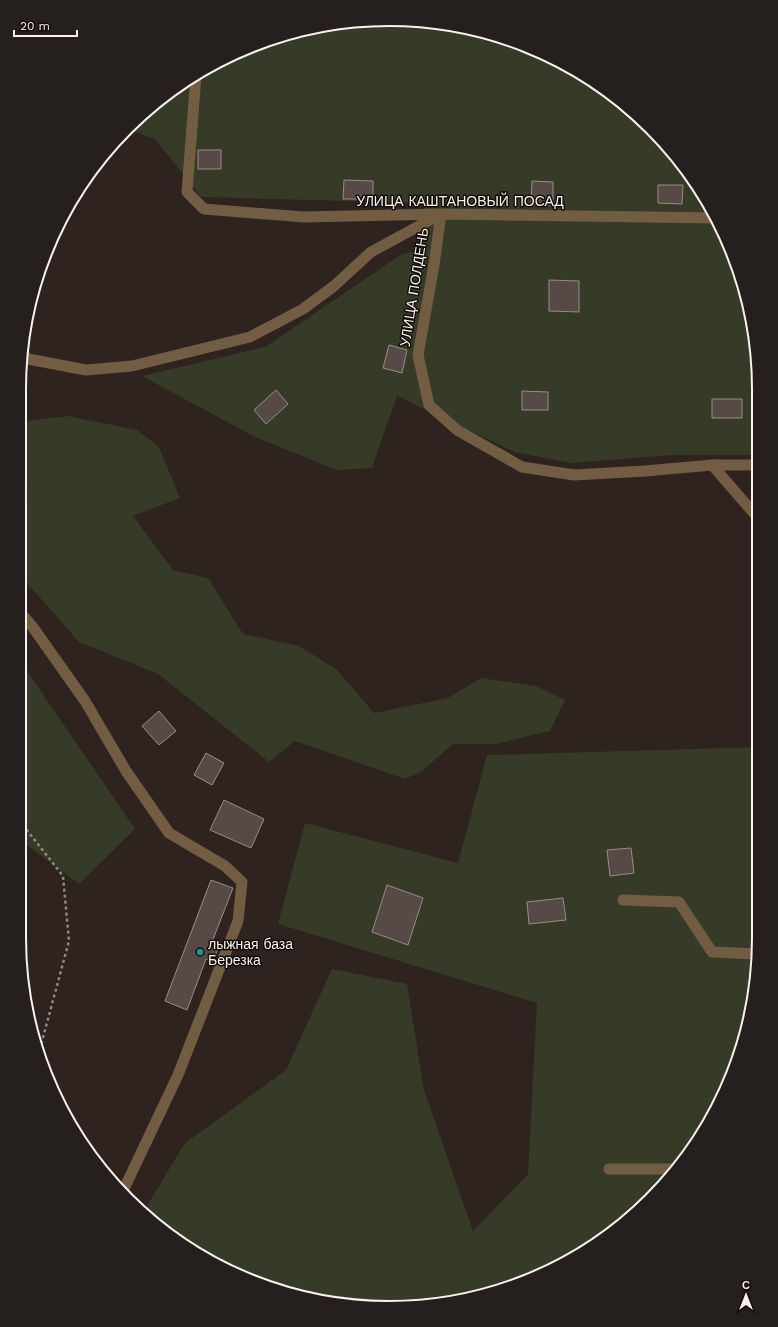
<svg xmlns="http://www.w3.org/2000/svg" width="778" height="1327" font-family="'Work Sans',sans-serif">
  <style>
    .green { fill: #353b27 }
    .building { fill: #574a46; stroke: #9a8c87 }
    .lines { fill: none; stroke-linecap: round; stroke-linejoin: round }
    .path { stroke: #918783; stroke-width: 2.5; stroke-dasharray: 3 3; stroke-linecap: butt }
    .service { stroke: #735d42; stroke-width: 11 }
    .minor { stroke: #735d42; stroke-width: 11 }
    .culture-dot { fill: #0f9aa8; stroke: #130e0c; stroke-width: 1.5 }
    .labels { text-anchor: middle; dominant-baseline: central; stroke-width: 3; stroke-linejoin: round; paint-order: stroke }
    .street-label { font-size: 14px; fill: #f9f1ee; stroke: #130e0c }
    .poi-label { font-size: 14px; fill: #f9f1ee; stroke: #130e0c; text-anchor: start }
    .rim { fill: none; stroke: #f9f1ee; stroke-width: 2 }
  </style>
  <rect width="100%" height="100%" fill="#2e231f"/>
  <path class="green" d="M389,19l72,7 70,21 64,34 72,64 43,59 29,66 19,95v90h-85l-102,8 -56,-11 -118,-56 -25,72 -35,2 -82,-33 -113,-61 123,-29 137,-93 20,-4 2,-47 -223,-6 -46,-58 -29,-10 58,-48 64,-34 69,-21z
    M68,416l69,14 22,17 21,51 -47,18 40,54 35,8 35,56 56,12 37,23 38,44 74,-15 33,-20 55,8 29,14 -15,31 -54,13h-43l-31,27 -17,8 -110,-38 -26,21 -111,-88 -79,-32 -59,-67v-153z
    M19,659l116,170 -56,55 -60,-45z
    M758,747v215l-19,95 -42,87 -83,88 -106,56 -119,20 -119,-20 -106,-56 -20,-21 40,-67 102,-74 46,-101 75,15 17,106 49,141 55,-57 9,-171 -259,-79 27,-101 153,40 29,-108z"/>
  <path class="building" d="M198,150h23v19h-23z
    M344,180l29,1v18h-30z
    M532,181l21,1v23l-22,-1z
    M658,185h25l-1,19 -24,-1z
    M549,280l30,1v31l-30,-1z
    M389,345l18,5 -5,23 -19,-5z
    M276,390l12,14 -22,20 -12,-14z
    M522,391l26,1v18h-26z
    M712,399h30v19h-30z
    M159,711l17,20 -17,14 -17,-19z
    M206,753l18,10 -12,22 -18,-10z
    M224,800l40,19 -13,29 -41,-18z
    M631,848l3,25 -24,3 -3,-26z
    M211,880l22,8 -21,54 7,3 -6,17 -7,-3 -19,51 -22,-9z
    M387,885l36,13 -15,47 -36,-13z
    M563,898l3,22 -37,4 -2,-22z"/>
  <g class="lines">
    <path class="path" d="M19,820l44,56 6,65 -31,115"/>
    <path class="service" d="M712,465l46,53"/>
    <path class="minor" d="M196,75l-9,117 17,17 100,8 137,-3 275,4
      M441,214l-7,51 -16,90 11,50 28,25 65,37 52,8 71,-4 67,-6h46
      M22,353l6,6 58,11 46,-4 118,-29 53,-28 31,-23 37,-34 68,-37
      M19,611l13,15 53,75 41,70 43,62 56,33 17,16 -4,39 -60,154 -55,116
      M623,900l56,2 33,50 46,2
      M609,1169h64"/>
  </g>
  <circle class="culture-dot" cx="200" cy="952" r="4"/>
  <g class="labels">
    <g class="street-label">
      <text x="460" y="201">УЛИЦА КАШТАНОВЫЙ ПОСАД</text>
      <text transform="translate(414 287) rotate(-81)">УЛИЦА ПОЛДЕНЬ</text>
    </g>
    <g class="poi-label">
      <text x="208" y="944">лыжная база<tspan x="208" dy="16">Березка</tspan></text>
    </g>
  </g>
  <path d="M0 0H778V1327H0ZM389 26H389A363 363 0 0 1 752 389V938A363 363 0 0 1 389 1301H389A363 363 0 0 1 26 938V389A363 363 0 0 1 389 26Z" fill="#25201e" fill-rule="evenodd"/>
  <path class="rim" d="M389 26H389A363 363 0 0 1 752 389V938A363 363 0 0 1 389 1301H389A363 363 0 0 1 26 938V389A363 363 0 0 1 389 26Z"/>
  <g transform="translate(746 1295)" stroke="#130e0c" stroke-width="3" paint-order="stroke">
  <path d="M0-3L7 15L0 10L-7 15Z" fill="#f9f1ee"/>
  <text y="-6" font-size="11" font-weight="bold" text-anchor="middle" fill="#f9f1ee">С</text>
  </g>
  <path d="M14 30v6h63v-6" fill="none" stroke="#f9f1ee" stroke-width="2"/>
  <text x="20" y="30" font-size="12" fill="#f9f1ee" stroke="#130e0c" stroke-width="3" paint-order="stroke">20 m</text>
</svg>
